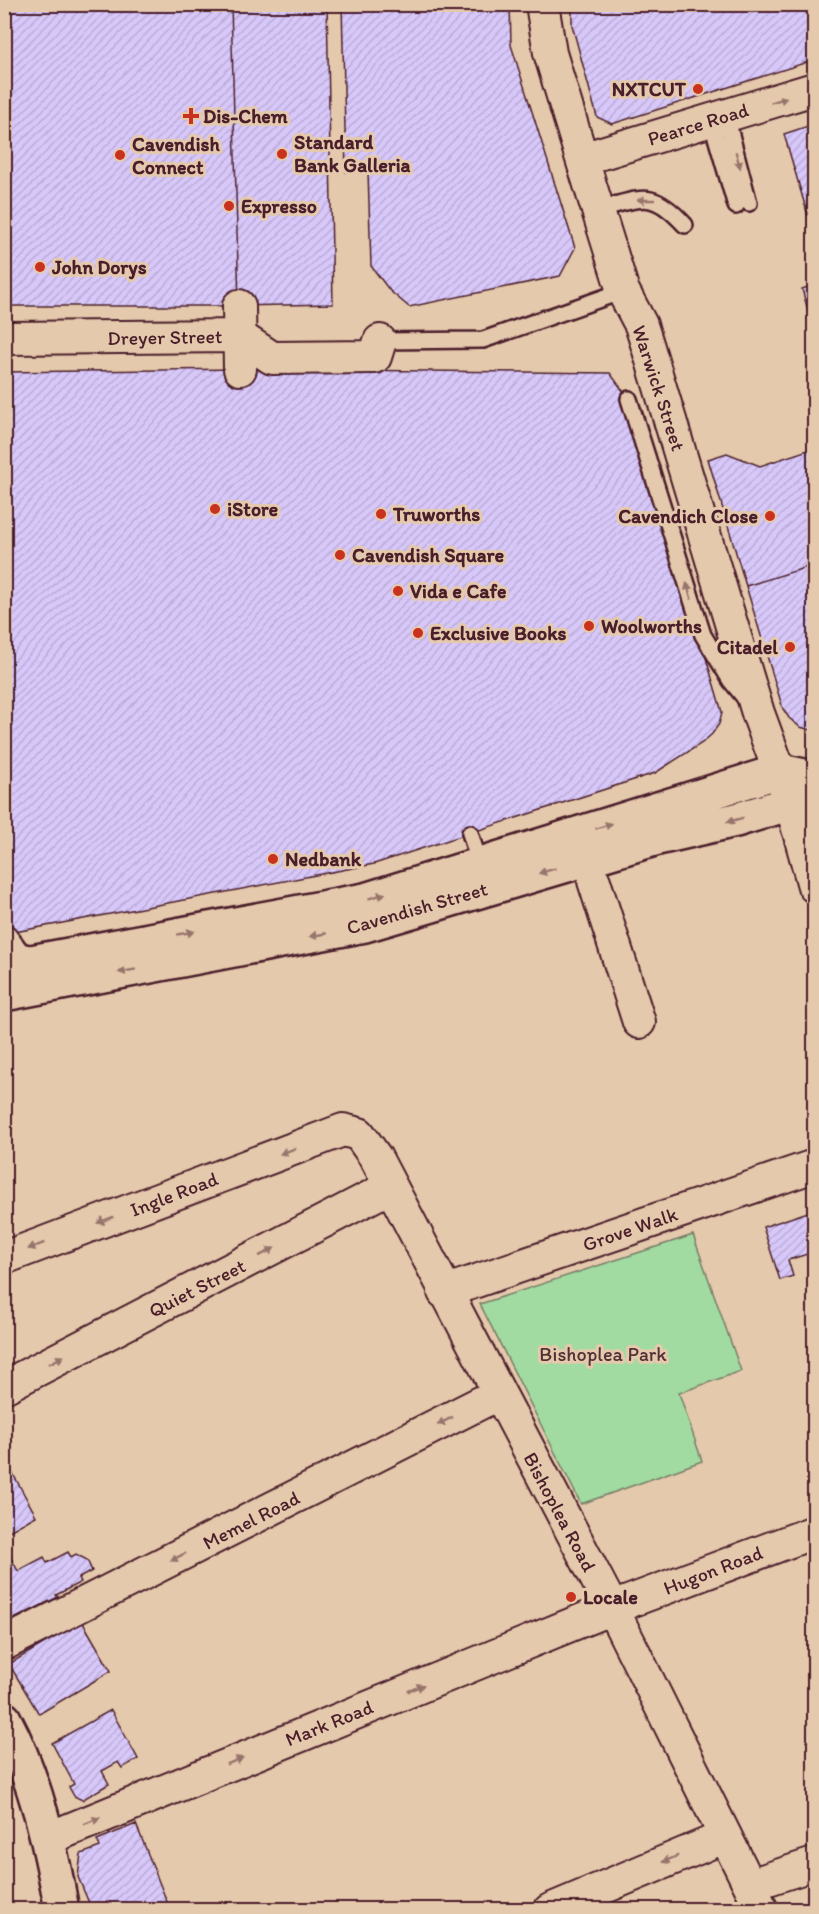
<svg xmlns="http://www.w3.org/2000/svg" width="819" height="1914" font-family="Itim,sans-serif">
  <style>
    .park { fill: #a1dba1; stroke: #767d66; stroke-width: 1.5 }
    .building { fill: url(#building-hatch); stroke: #4a1f2b; stroke-width: 1.5 }
    .lines { fill: none; stroke-linecap: round; stroke-linejoin: round }
    .lane-casing { stroke: #4a1f2b; stroke-width: 20 }
    .street-casing { stroke: #4a1f2b; stroke-width: 36 }
    .secondary-casing { stroke: #4a1f2b; stroke-width: 38 }
    .lane { stroke: #e5c9ac; stroke-width: 15 }
    .street { stroke: #e5c9ac; stroke-width: 32 }
    .secondary { stroke: #e5c9ac; stroke-width: 33 }
    .oneway { fill: #98746c }
    .poi-dot { fill: #c8321e; stroke: #e5c9ac; stroke-width: 2 }
    .labels { text-anchor: middle; dominant-baseline: central; stroke-width: 6; stroke-linejoin: round; paint-order: stroke }
    .poi-label { font-size: 20px; font-weight: bold; fill: #4a1f2b; stroke: #e5c9ac; text-anchor: start }
    .street-label { font-size: 20px; fill: #4a1f2b; stroke: #e5c9ac }
    .park-label { font-size: 20px; fill: #533237; stroke: #e5c9ac }
  </style>
  <defs>
    <pattern id="building-hatch" width="6" height="6" patternUnits="userSpaceOnUse" patternTransform="scale(1.5)"><rect width="6" height="6" fill="#d7c8f9"/><path d="M-1 1l2-2M0 6l6-6M5 7l2-2" fill="none" stroke="#baabd6"/></pattern>
  </defs>
  <rect width="100%" height="100%" fill="#e5c9ac"/>
  <filter id="ink" filterUnits="userSpaceOnUse"><feTurbulence type="fractalNoise" baseFrequency=".0167" numOctaves="2"/><feDisplacementMap in="SourceGraphic" scale="12" xChannelSelector="R" yChannelSelector="G"/><feConvolveMatrix kernelMatrix="1 2 1 2 8 2 1 2 1" color-interpolation-filters="sRGB"/></filter>
  <g filter="url(#ink)">
    <path class="park" d="M693,1235l48,136 -62,22 23,68 -121,43 -101,-200z"/>
    <path class="building" d="M4,4h227l8,302h-235z
      M231,4h96l6,300 -94,2z
      M342,4h168l1,41 64,203 -15,28 -151,31 -19,-16 -19,-25 -3,-95 -22,1z
      M572,4h242v26l-4,1 4,14v15l-202,64 -15,-7 -25,-92z
      M814,124v112l-30,-102z
      M814,285v47l-12,-43z
      M240,369l370,4 19,26 93,313 -3,12 -7,10 -10,9 -47,30 -281,91 -370,70v-562z
      M814,448v117l-68,21 -38,-127 19,-6 33,13z
      M814,565v165h-3l-11,-3 -11,-9 -6,-9 -37,-123z
      M814,1210v42l-26,8 5,16 -13,4 -17,-53z
      M12,1472l24,44 -32,18v-58z
      M68,1552l3,5 5,-3 11,6 5,11 -13,7 2,4 -25,13 2,2 -54,27v-62l7,-4 7,13 26,-14 3,6z
      M82,1621l29,50 -72,43 -30,-50z
      M111,1710l27,49 -16,9 -4,-6 -16,9 7,13 -27,16 -8,-4 -5,-9 5,-3 -22,-41z
      M136,1824l33,83 -7,3h-70l-14,-33 3,-23 19,-7 -3,-7z"/>
    <g class="lines">
      <defs>
        <path id="lane" d="M726,116l23,87
          M711,120l25,86
          M598,209c45,-10 53,-21 87,16
          M380,341l103,-1 140,-49
          M629,399l74,236 28,46 13,16
          M470,833l10,32
          M7,933l14,18 16,4"/>
        <path id="street" d="M542,4l8,49 32,106 41,132 18,34 7,22 110,366 33,90 23,83
          M582,159l232,-70
          M239,306l1,63
          M4,338l235,-2 33,22 103,-1 5,-16
          M594,881l45,141
          M4,1258l339,-128 16,4 17,24 236,450 150,302
          M444,1292l370,-126
          M4,1387l386,-200
          M4,1644l494,-250
          M47,1839l565,-231 202,-76
          M750,1885l64,-21
          M550,1910l174,-73"/>
        <path id="secondary" d="M4,967l361,-67 415,-129 34,7
          M4,994l361,-69 293,-87 78,-18 55,-17 23,-24
          M4,1719c32,60 46,125 58,191"/>
      </defs>
      <use href="#lane" class="lane-casing"/>
      <use href="#street" class="street-casing"/>
      <use href="#secondary" class="secondary-casing"/>
      <use href="#lane" class="lane"/>
      <use href="#street" class="street"/>
      <use href="#secondary" class="secondary"/>
    </g>
    <defs><path id="oneway-solid" d="M-6-.8H1V-3.2L6.5 0L1 3.2V.8H-6Z" transform="scale(1.5)"/></defs>
    <g class="oneway">
      <use href="#oneway-solid" transform="translate(779 100) rotate(-17)"/>
      <use href="#oneway-solid" transform="translate(738 160) rotate(75)"/>
      <use href="#oneway-solid" transform="translate(646 200) rotate(180)"/>
      <use href="#oneway-solid" transform="translate(689 591) rotate(-107)"/>
      <use href="#oneway-solid" transform="translate(735 820) rotate(165)"/>
      <use href="#oneway-solid" transform="translate(604 826) rotate(-17)"/>
      <use href="#oneway-solid" transform="translate(547 871) rotate(163)"/>
      <use href="#oneway-solid" transform="translate(377 896) rotate(-17)"/>
      <use href="#oneway-solid" transform="translate(186 933) rotate(-10)"/>
      <use href="#oneway-solid" transform="translate(318 935) rotate(169)"/>
      <use href="#oneway-solid" transform="translate(127 971) rotate(170)"/>
      <use href="#oneway-solid" transform="translate(288 1151) rotate(159)"/>
      <use href="#oneway-solid" transform="translate(105 1220) rotate(159)"/>
      <use href="#oneway-solid" transform="translate(36 1246) rotate(159)"/>
      <use href="#oneway-solid" transform="translate(267 1252) rotate(-27)"/>
      <use href="#oneway-solid" transform="translate(56 1360) rotate(-27)"/>
      <use href="#oneway-solid" transform="translate(445 1421) rotate(153)"/>
      <use href="#oneway-solid" transform="translate(178 1557) rotate(153)"/>
      <use href="#oneway-solid" transform="translate(416 1688) rotate(-22)"/>
      <use href="#oneway-solid" transform="translate(235 1761) rotate(-22)"/>
      <use href="#oneway-solid" transform="translate(92 1821) rotate(-22)"/>
      <use href="#oneway-solid" transform="translate(670 1859) rotate(157)"/>
    </g>
  </g>
  <g class="poi-dot">
    <circle cx="698" cy="89" r="6"/>
    <path d="M188 107h6v6h6v6h-6v6h-6v-6h-6v-6h6z"/>
    <circle cx="282" cy="154" r="6"/>
    <circle cx="120" cy="155" r="6"/>
    <circle cx="229" cy="206" r="6"/>
    <circle cx="40" cy="267" r="6"/>
    <circle cx="215" cy="509" r="6"/>
    <circle cx="381" cy="514" r="6"/>
    <circle cx="770" cy="516" r="6"/>
    <circle cx="340" cy="555" r="6"/>
    <circle cx="398" cy="591" r="6"/>
    <circle cx="589" cy="626" r="6"/>
    <circle cx="418" cy="633" r="6"/>
    <circle cx="790" cy="647" r="6"/>
    <circle cx="273" cy="859" r="6"/>
    <circle cx="571" cy="1597" r="6"/>
  </g>
  <g class="labels">
    <g class="poi-label">
      <text x="686" y="89" text-anchor="end">NXTCUT</text>
      <text x="203" y="116">Dis-Chem</text>
      <text x="294" y="142">Standard<tspan x="294" dy="23">Bank Galleria</tspan></text>
      <text x="132" y="144">Cavendish<tspan x="132" dy="23">Connect</tspan></text>
      <text x="241" y="206">Expresso</text>
      <text x="52" y="267">John Dorys</text>
      <text x="227" y="509">iStore</text>
      <text x="393" y="514">Truworths</text>
      <text x="758" y="516" text-anchor="end">Cavendich Close</text>
      <text x="352" y="555">Cavendish Square</text>
      <text x="410" y="591">Vida e Cafe</text>
      <text x="601" y="626">Woolworths</text>
      <text x="430" y="633">Exclusive Books</text>
      <text x="778" y="647" text-anchor="end">Citadel</text>
      <text x="285" y="859">Nedbank</text>
      <text x="583" y="1597">Locale</text>
    </g>
    <g class="street-label">
      <text transform="translate(698 124) rotate(-17)">Pearce Road</text>
      <text transform="translate(165 337) rotate(-1)">Dreyer Street</text>
      <text transform="translate(659 388) rotate(72)">Warwick Street</text>
      <text transform="translate(417 908) rotate(-16)">Cavendish Street</text>
      <text transform="translate(174 1194) rotate(-21)">Ingle Road</text>
      <text transform="translate(630 1229) rotate(-19)">Grove Walk</text>
      <text transform="translate(197 1288) rotate(-27)">Quiet Street</text>
      <text transform="translate(560 1512) rotate(62)">Bishoplea Road</text>
      <text transform="translate(251 1520) rotate(-27)">Memel Road</text>
      <text transform="translate(713 1570) rotate(-21)">Hugon Road</text>
      <text transform="translate(329 1723) rotate(-22)">Mark Road</text>
    </g>
    <g class="park-label">
      <text x="603" y="1354">Bishoplea Park</text>
    </g>
  </g>
  <rect width="819" height="1914" fill="none" stroke="#e5c9ac" stroke-width="24"/>
  <rect x="12" y="12" width="795" height="1890" fill="none" stroke="#4a1f2b" stroke-width="2" filter="url(#ink)"/>
</svg>
